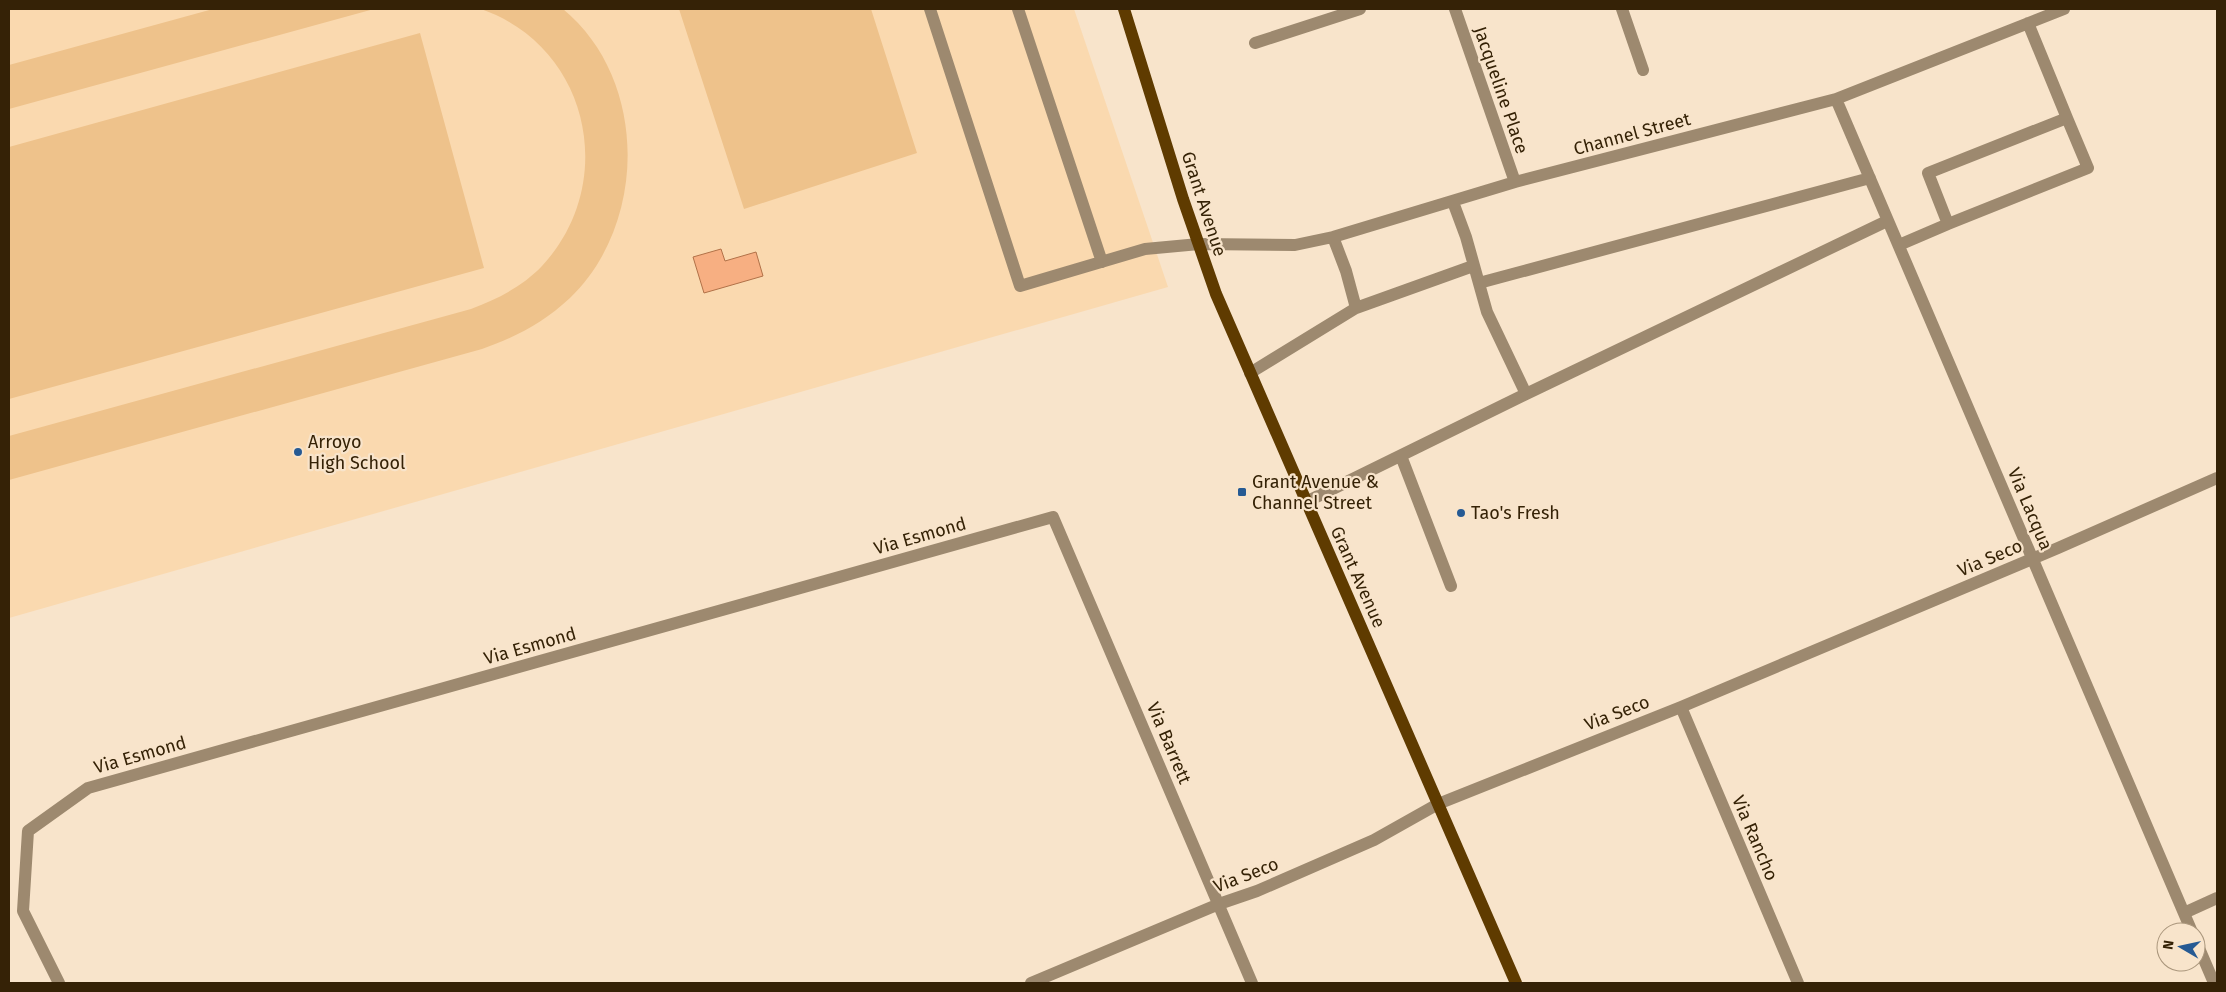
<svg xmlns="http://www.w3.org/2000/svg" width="2226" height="992" font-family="'Fira Sans',sans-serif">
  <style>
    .built { fill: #fad9af }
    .green { fill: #eec28b }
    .building { fill: #f7af82; stroke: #b17148 }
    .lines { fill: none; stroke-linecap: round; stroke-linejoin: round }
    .minor { stroke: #9d896f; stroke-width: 12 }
    .major { stroke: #5f3b00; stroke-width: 12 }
    .poi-dot { fill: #265a93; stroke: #f8e4cb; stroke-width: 2 }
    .labels { text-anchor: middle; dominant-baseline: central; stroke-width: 4.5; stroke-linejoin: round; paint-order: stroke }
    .street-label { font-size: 18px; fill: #352206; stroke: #f8e4cb }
    .poi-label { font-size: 18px; fill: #352206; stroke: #f8e4cb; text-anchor: start }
  </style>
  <rect width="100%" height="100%" fill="#f8e4cb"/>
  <path class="built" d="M9,9h1065l94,278 -1159,331z"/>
  <path class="green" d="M213,9h161l-365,100v-44z
    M481,9h82c85,70 85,214 7,289 -27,25 -54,39 -88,51l-473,131v-44l462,-127c26,-10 51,-22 71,-43 77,-83 48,-219 -61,-257z
    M679,9h192l46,144 -173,56z
    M420,33l64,235 -475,131v-252z"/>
  <path class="building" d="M721,249l4,12 31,-9 7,24 -59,17 -11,-36z"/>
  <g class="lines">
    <path class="minor" d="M930,9l90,277 125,-37 54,-5 96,1 38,-8 182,-55 321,-83 228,-90
      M1018,9l84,253
      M1455,9l60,173
      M1622,9l21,61
      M1255,43l105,-34
      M1836,99l356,833
      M1453,202l13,35 21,75 39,82
      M1948,224l140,-56 -21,-50
      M1333,237l13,34 10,37
      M1899,245l49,-21 -20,-51 139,-55 -39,-95
      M1479,283l391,-105
      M1250,373l106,-65 117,-42
      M1401,456l50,130
      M1306,502l220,-108 361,-173
      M1681,707l117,276
      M2184,913l33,-15
      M2196,941l18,42
      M59,983l-36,-72 5,-80 60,-43 965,-271 199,466
      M1031,983l188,-79 38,-13 117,-51 64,-36 243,-97 377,-159 159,-70"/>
    <path class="major" d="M1124,9l59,190 33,95 300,689"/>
  </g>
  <g class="poi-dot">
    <circle cx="298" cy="452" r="5"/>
    <rect x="1237" y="487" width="10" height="10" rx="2.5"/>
    <circle cx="1461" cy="513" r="5"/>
  </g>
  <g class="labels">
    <g class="street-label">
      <text transform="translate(1501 90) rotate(71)">Jacqueline Place</text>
      <text transform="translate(1632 134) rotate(-15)">Channel Street</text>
      <text transform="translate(1204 204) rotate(72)">Grant Avenue</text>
      <text transform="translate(2030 509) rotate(67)">Via Lacqua</text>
      <text transform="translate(920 536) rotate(-16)">Via Esmond</text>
      <text transform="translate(1990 558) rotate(-23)">Via Seco</text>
      <text transform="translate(1358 577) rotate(66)">Grant Avenue</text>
      <text transform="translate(530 646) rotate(-16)">Via Esmond</text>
      <text transform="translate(1617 713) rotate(-21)">Via Seco</text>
      <text transform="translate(1169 743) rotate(67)">Via Barrett</text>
      <text transform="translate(140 755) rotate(-16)">Via Esmond</text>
      <text transform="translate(1755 838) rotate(67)">Via Rancho</text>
      <text transform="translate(1246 875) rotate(-21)">Via Seco</text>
    </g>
    <g class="poi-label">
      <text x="308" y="442">Arroyo<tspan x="308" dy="21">High School</tspan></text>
      <text x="1252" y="482">Grant Avenue &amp;<tspan x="1252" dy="21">Channel Street</tspan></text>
      <text x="1471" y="513">Tao's Fresh</text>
    </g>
  </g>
  <rect width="2226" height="992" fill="none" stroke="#352206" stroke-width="20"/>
  <g transform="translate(2181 947) rotate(279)"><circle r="24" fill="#f8e4cb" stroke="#aa967c"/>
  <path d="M0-4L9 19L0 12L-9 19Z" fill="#265a93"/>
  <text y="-8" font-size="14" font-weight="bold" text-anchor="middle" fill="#352206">N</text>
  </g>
</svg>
